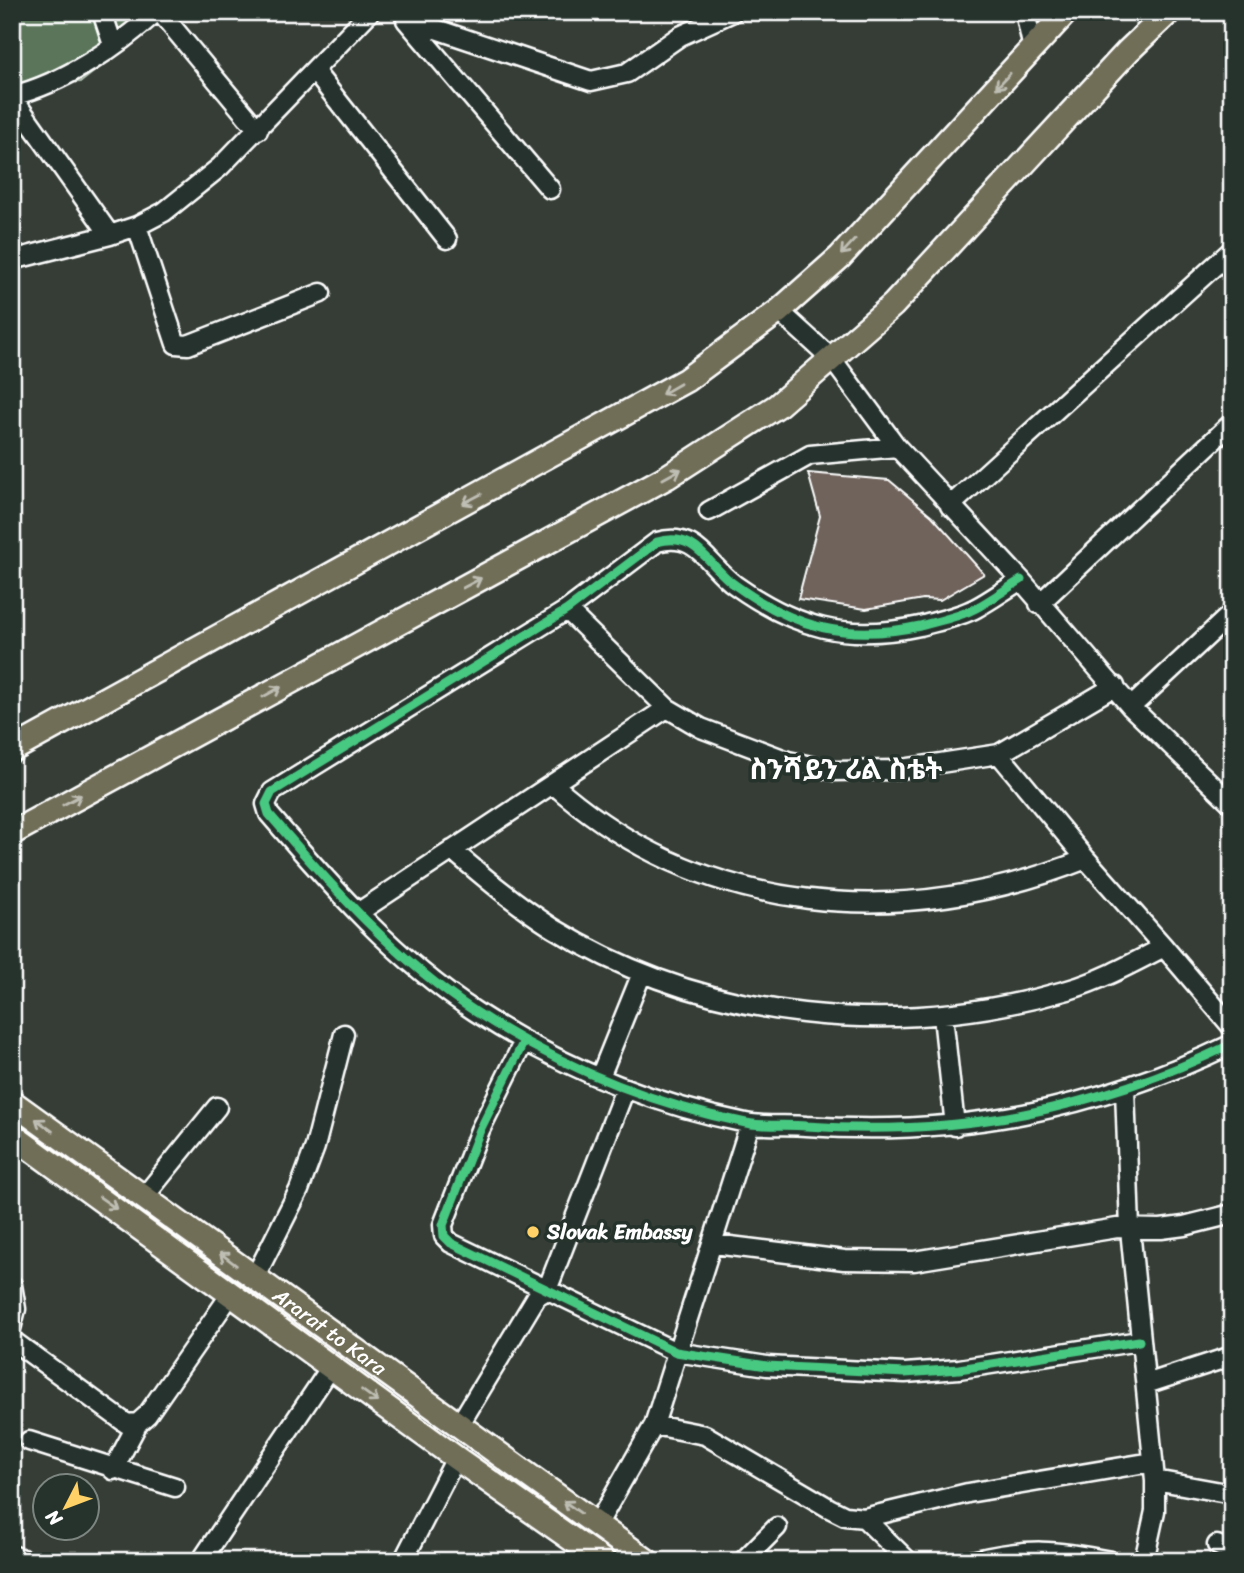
<svg xmlns="http://www.w3.org/2000/svg" width="1244" height="1573" font-family="Sriracha,'Noto Sans Ethiopic',sans-serif">
  <style>
    .green { fill: #5a745a; stroke: #acbaac; stroke-width: 2 }
    .building { fill: #70635c; stroke: #fff; stroke-width: 2 }
    .lines { fill: none; stroke-linecap: round; stroke-linejoin: round }
    .minor-casing { stroke: #fff; stroke-width: 23 }
    .major-casing { stroke: #fff; stroke-width: 28 }
    .minor { stroke: #26332d; stroke-width: 18 }
    .major { stroke: #716e59; stroke-width: 23 }
    .cycleway-casing { stroke: #26332d; stroke-width: 13 }
    .cycleway { stroke: #46c982; stroke-width: 9 }
    .oneway { stroke: #bfbeb4 }
    .poi-dot { fill: #ffd166; stroke: #26332d; stroke-width: 2.5 }
    .labels { text-anchor: middle; dominant-baseline: central; stroke-width: 7; stroke-linejoin: round; paint-order: stroke }
    .poi-label { font-size: 21px; font-weight: bold; fill: #fff; stroke: #26332d; text-anchor: start }
    .street-label { font-size: 21px; fill: #fff; stroke: #26332d }
    .district-label { font-size: 28px; font-weight: bold; fill: #fff; stroke: #26332d }
  </style>
  <rect width="100%" height="100%" fill="#353d36"/>
  <filter id="ink" filterUnits="userSpaceOnUse"><feTurbulence type="fractalNoise" baseFrequency=".0143" numOctaves="2"/><feDisplacementMap in="SourceGraphic" scale="14" xChannelSelector="R" yChannelSelector="G"/><feConvolveMatrix kernelMatrix="1 2 1 2 8 2 1 2 1" color-interpolation-filters="sRGB"/></filter>
  <g filter="url(#ink)">
    <path class="green" d="M12,12h158l-89,70 -69,4z"/>
    <path class="building" d="M808,473l81,7 43,36 52,58 -44,26 -17,-1 -57,10 -68,-10 22,-83z"/>
    <g class="lines">
      <defs>
        <path id="minor" d="M102,12l11,33
          M160,12l98,118
          M1025,12l8,37
          M406,19l185,62 36,-8 53,-37 53,-24
          M406,20l144,169
          M315,72l132,167
          M12,96c52,-13 104,-48 144,-84
          M12,97l98,138
          M137,226l39,118 12,1 133,-52
          M12,260l98,-25 27,-9 27,-14 56,-45 150,-155
          M779,311l53,48 65,88 124,133 110,127 101,97
          M950,506l282,-256
          M709,511l101,-56 87,-8
          M1021,580c-15,9 -30,20 -45,28 -17,9 -38,13 -56,18 -73,16 -125,2 -185,-41 -27,-19 -38,-55 -78,-43l-90,68 -295,182 -6,12 3,10c62,72 128,147 207,198 82,53 175,92 270,111 18,4 41,1 60,3 151,11 289,-16 426,-82
          M1039,604l193,-181
          M1131,707l101,-94
          M667,708l34,20 87,33 46,10 61,-1 104,-16 116,-68
          M999,754l87,105
          M553,784c151,134 350,147 533,75l78,88
          M452,850c33,28 65,55 101,78 153,94 343,112 515,62 34,-10 65,-27 96,-43l68,80
          M359,912l308,-204 -100,-98
          M943,1016l12,110
          M524,1041l-44,89 -37,95 1,11 7,7 225,109 91,14 138,7 54,-4 180,-28
          M600,1077l42,-104
          M1125,1089l5,140 25,251
          M144,1197l73,-90
          M714,1244l130,16 70,1 203,-33 44,1 23,-3 48,-12
          M254,1279l45,-89 16,-43 29,-113
          M12,1285l4,24 -4,16
          M12,1340l115,84 11,-1 9,-8 84,-121
          M1146,1384l86,-28
          M654,1425l51,10 124,73 16,8 19,2 104,-25 184,-31
          M458,1427l79,-131 10,-6 78,-201
          M29,1441l146,46
          M113,1470l25,-47
          M864,1518l44,43
          M597,1525l57,-100 96,-301
          M1217,1545l15,6
          M12,1555l16,6
          M201,1561l130,-194
          M403,1561l53,-103
          M743,1561l34,-34
          M972,1561c57,-14 83,-11 139,0
          M1144,1561l11,-50v-31l77,14"/>
        <g id="major">
          <path d="M12,750l674,-370 93,-69 61,-54 226,-245"/>
          <path d="M12,833l655,-356 110,-71 116,-101 235,-254 41,-39"/>
          <path id="s1" d="M12,1102l635,459"/>
          <path d="M12,1135l444,323 147,103"/>
        </g>
      </defs>
      <use href="#minor" class="minor-casing"/>
      <use href="#major" class="major-casing"/>
      <use href="#minor" class="minor"/>
      <use href="#major" class="major"/>
      <defs>
        <path id="cycleway" d="M1021,580c-15,9 -30,20 -45,28 -17,9 -38,13 -56,18 -73,16 -125,2 -185,-41 -27,-19 -38,-55 -78,-43l-90,68 -295,182 -6,12 3,10c62,72 128,147 207,198 82,53 175,92 270,111 18,4 41,1 60,3 151,11 289,-16 426,-82
          M524,1041l-44,89 -37,95 1,11 7,7 225,109 91,14 138,7 54,-4 180,-28"/>
      </defs>
      <use href="#cycleway" class="cycleway-casing"/>
      <use href="#cycleway" class="cycleway"/>
    </g>
    <defs><path id="oneway-shaft" d="M-6 0H5M1.5-3L5.5 0L1.5 3" fill="none" stroke-width="1.6" stroke-linecap="round" stroke-linejoin="round" transform="scale(1.75)"/></defs>
    <g class="oneway">
      <use href="#oneway-shaft" transform="translate(1003 81) rotate(133)"/>
      <use href="#oneway-shaft" transform="translate(848 247) rotate(133)"/>
      <use href="#oneway-shaft" transform="translate(671 389) rotate(150)"/>
      <use href="#oneway-shaft" transform="translate(672 474) rotate(-29)"/>
      <use href="#oneway-shaft" transform="translate(472 499) rotate(152)"/>
      <use href="#oneway-shaft" transform="translate(472 583) rotate(-28)"/>
      <use href="#oneway-shaft" transform="translate(272 692) rotate(-29)"/>
      <use href="#oneway-shaft" transform="translate(72 800) rotate(-28)"/>
      <use href="#oneway-shaft" transform="translate(44 1125) rotate(-144)"/>
      <use href="#oneway-shaft" transform="translate(108 1203) rotate(35)"/>
      <use href="#oneway-shaft" transform="translate(228 1259) rotate(-143)"/>
      <use href="#oneway-shaft" transform="translate(370 1396) rotate(36)"/>
      <use href="#oneway-shaft" transform="translate(572 1507) rotate(-145)"/>
    </g>
  </g>
  <circle class="poi-dot" cx="533" cy="1232" r="7"/>
  <g class="labels">
    <g class="poi-label">
      <text x="547" y="1232">Slovak Embassy</text>
    </g>
    <g class="street-label">
      <text stroke="none"><textPath href="#s1" startOffset="392">Ararat to Kara</textPath></text>
    </g>
    <g class="district-label">
      <text x="846" y="769">ስንሻይን ሪል ስቴት</text>
    </g>
  </g>
  <rect width="1244" height="1573" fill="none" stroke="#26332d" stroke-width="42"/>
  <rect x="21" y="21" width="1202" height="1531" fill="none" stroke="#fff" stroke-width="2.5" filter="url(#ink)"/>
  <g transform="translate(66 1507) rotate(228)"><circle r="33" fill="#26332d" stroke="#7d8581" stroke-width="2"/>
  <path d="M0-5L12 26L0 18L-12 26Z" fill="#ffd166"/>
  <text y="-10" font-size="19" font-weight="bold" text-anchor="middle" fill="#ffffff">N</text>
  </g>
</svg>
